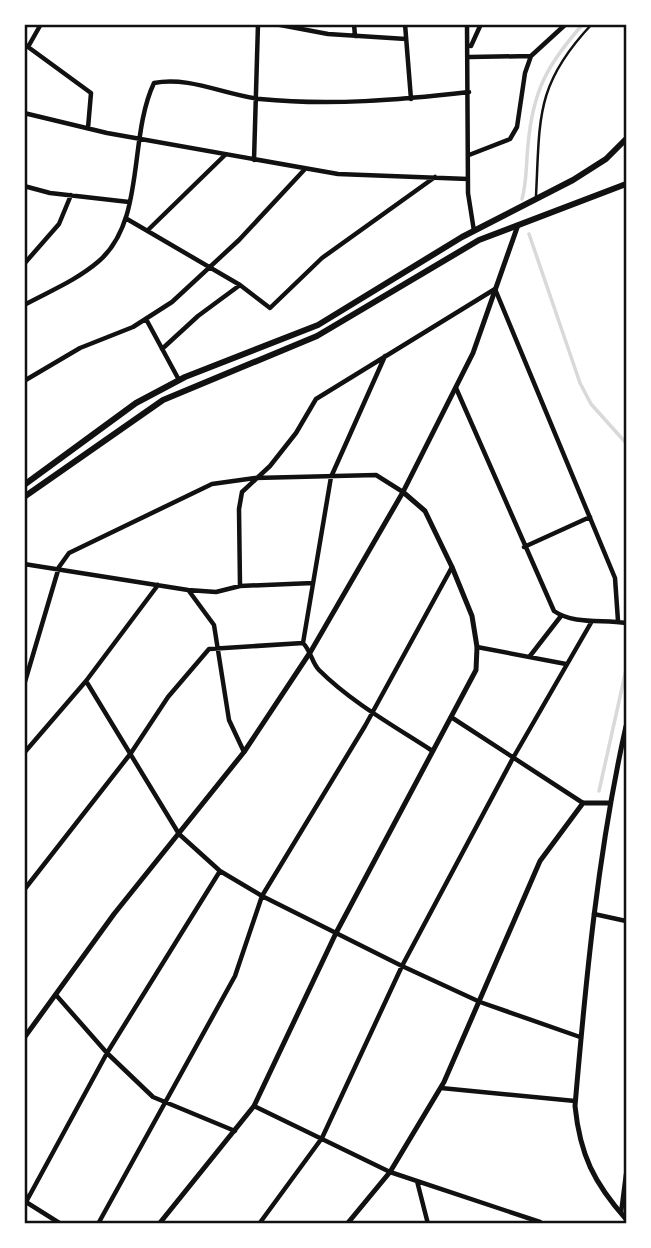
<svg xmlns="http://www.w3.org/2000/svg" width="651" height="1248" font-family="'Titillium Web',sans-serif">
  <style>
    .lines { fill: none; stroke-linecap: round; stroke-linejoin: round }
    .stream { stroke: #d9d9d9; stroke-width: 3.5 }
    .service { stroke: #111; stroke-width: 2.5 }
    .minor { stroke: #111; stroke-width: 4.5 }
    .tertiary { stroke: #111; stroke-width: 5 }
    .secondary { stroke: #111; stroke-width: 6 }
    .neatline { fill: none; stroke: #111; stroke-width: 2.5 }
  </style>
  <rect width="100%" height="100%" fill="#fff"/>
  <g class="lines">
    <path class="stream" d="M522,199c5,-17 4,-36 6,-54 5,-55 19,-80 55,-121
      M529,234l51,149 11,21 35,39
      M599,791l27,-121"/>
    <path class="service" d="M536,196c4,-78 -1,-112 56,-172"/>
    <path class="minor" d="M275,24l53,10 78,5
      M354,24l1,12
      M405,24l6,75
      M467,24l1,169 6,38
      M24,44l67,49 -3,35
      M471,46l10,-22
      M28,47l13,-23
      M470,57l61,-1
      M24,113l83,20 231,41 130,5
      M469,155l41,-16 7,-12 8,-54 6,-17 35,-32
      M254,160l4,-136
      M24,186l26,7 79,9
      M127,219l113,66 30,23 52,-50 113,-81
      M148,230l77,-75
      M24,264l35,-40 12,-29
      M24,305c26,-14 53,-25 75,-44 47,-41 29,-123 55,-178 35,-7 71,12 106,16 70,7 139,1 209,-7
      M146,319l33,61
      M162,349l36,-33 42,-31
      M24,381l56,-33 53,-21 39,-25 67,-62 66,-71
      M456,388l98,223c20,14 50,8 72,12
      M524,547l66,-30
      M24,564l164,26 28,2 24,-6 73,-3
      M240,586l-1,-77 3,-17 28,-26 26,-33 20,-34 179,-110 120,289 3,43
      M189,591l25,34 15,95 15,32
      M303,643l28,-166 54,-121
      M477,647l89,17
      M530,656l31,-40
      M86,681l93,153 41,37 42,25 140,70 78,36 100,35
      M24,685l35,-118 10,-14 143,-69 43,-6 121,-3 27,17
      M451,717l132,86
      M24,753l62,-72 72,-96
      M24,890l107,-137 37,-56 41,-48 94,-6c8,8 9,20 16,27 32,32 75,56 112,80
      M594,914l32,7
      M56,995l51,58 46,44 82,34
      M441,1088l134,13
      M254,1106l136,66 150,50
      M417,1181l11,43
      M24,1186l2,15
      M26,1202l81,-149 113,-182
      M26,1202l35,22
      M621,1213l5,-39
      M98,1224l137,-248 27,-80 103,-170 87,-159
      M259,1224l63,-86 80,-172 111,-208 79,-137"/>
    <path class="tertiary" d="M626,726c-28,125 -40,252 -51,380 5,49 19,77 51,113
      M24,1038l90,-124 130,-162 67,-101 92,-159 70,-139 45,-128
      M159,1224l95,-118 82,-173 140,-263 1,-23 -5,-31 -20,-49 -27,-56 -22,-19
      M347,1224l43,-52 54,-90 96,-221 43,-58h26"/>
    <path class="secondary" d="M24,485l112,-82 49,-26 133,-52 144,-88 111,-57 33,-21 20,-20
      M24,497l139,-97 154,-64 162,-96 147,-56"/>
  </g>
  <rect width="651" height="1248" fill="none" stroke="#ffffff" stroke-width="52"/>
  <rect x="26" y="26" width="599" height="1196" class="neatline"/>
</svg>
